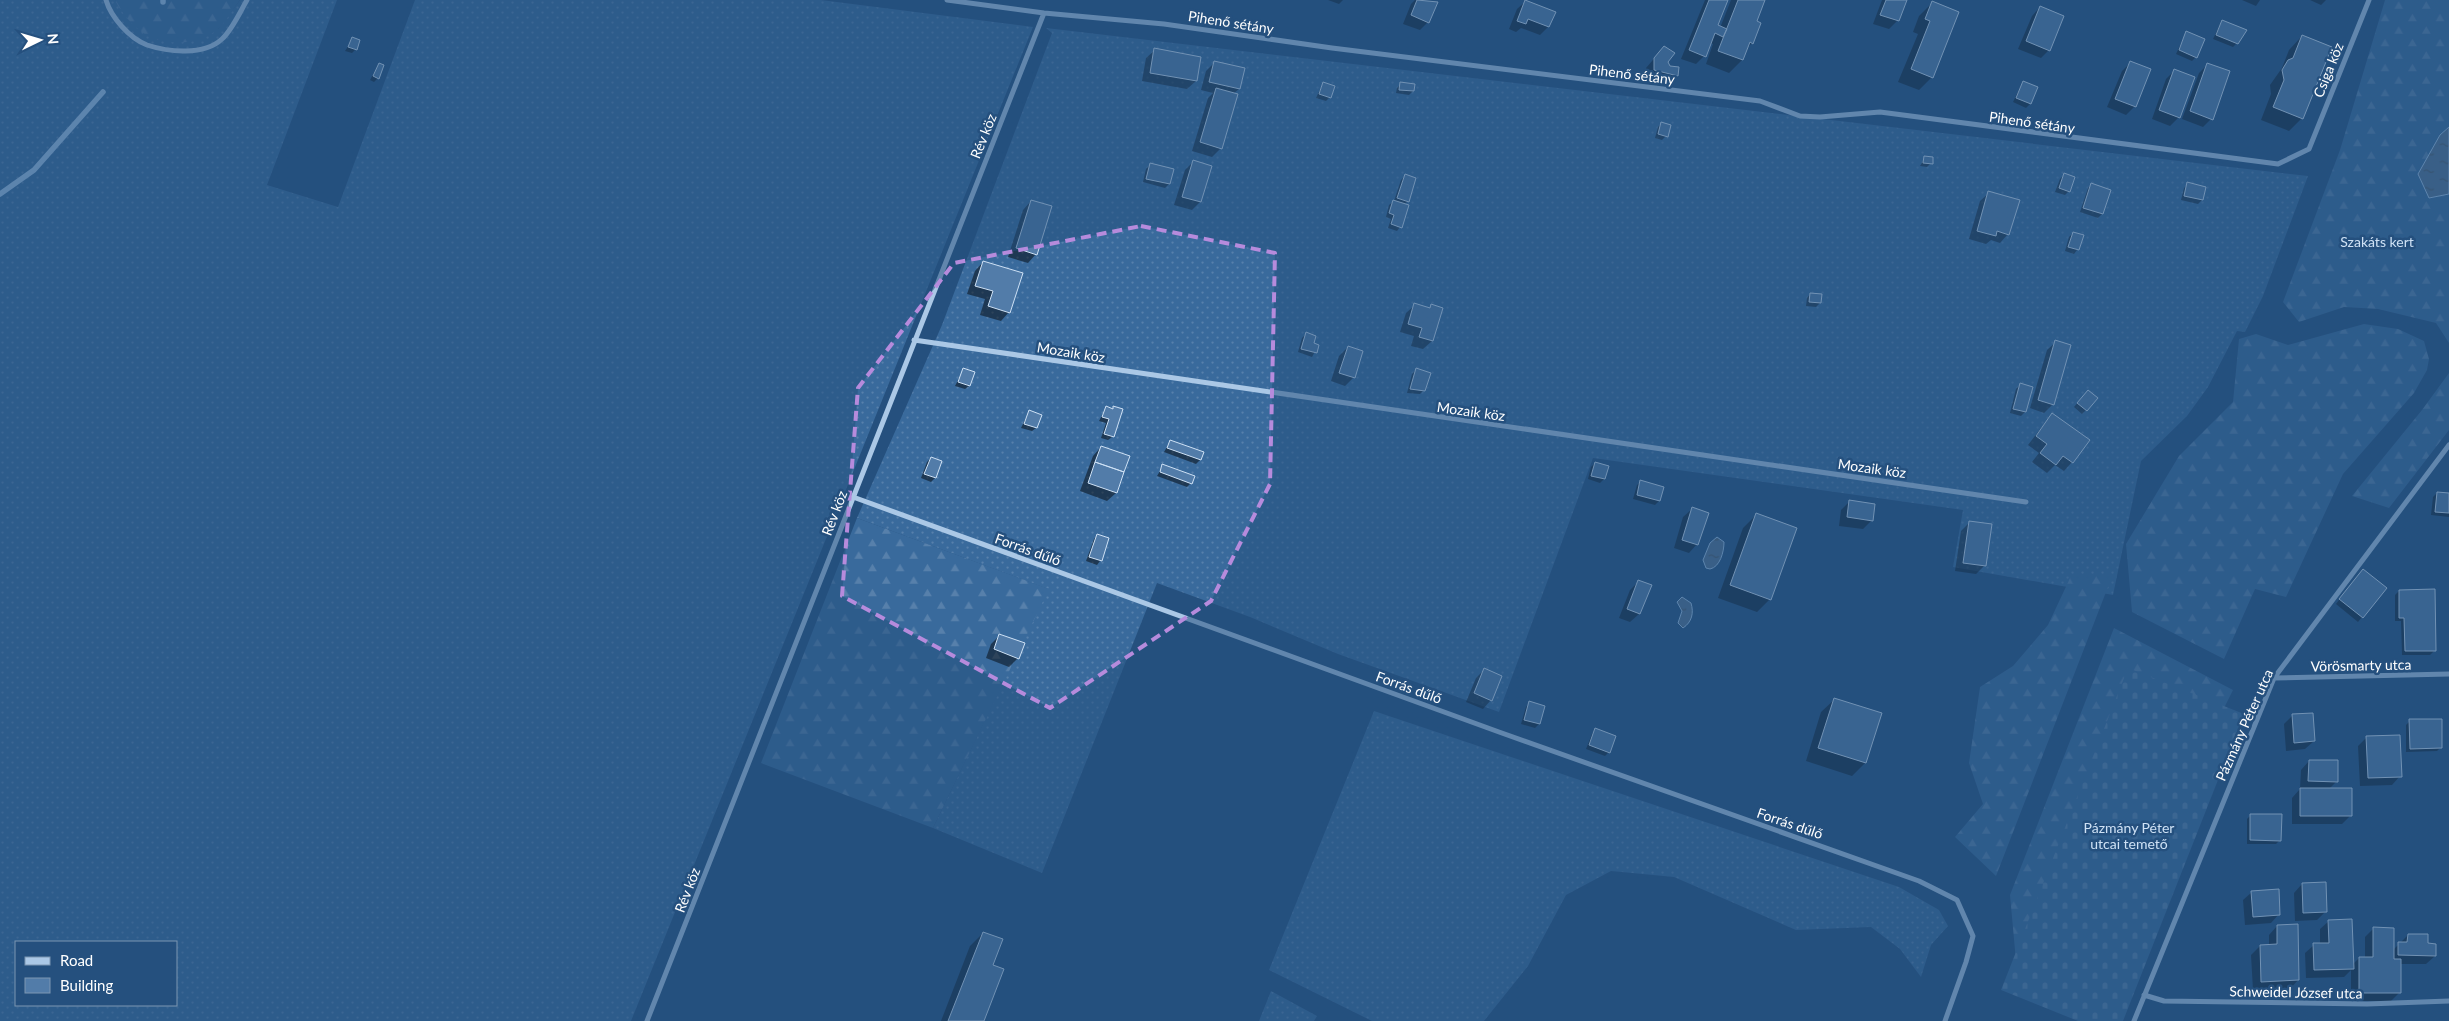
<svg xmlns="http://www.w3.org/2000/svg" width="2449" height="1021" font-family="Lato,sans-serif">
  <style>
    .grass { fill: url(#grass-dots); fill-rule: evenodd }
    .forest { fill: url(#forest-firs) }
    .cemetery { fill: url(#cemetery-stones) }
    .water { fill: url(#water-ripples); stroke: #a0c3e6 }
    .shadow { fill: #0007 }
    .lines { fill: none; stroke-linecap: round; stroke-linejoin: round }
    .stream { stroke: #a0c3e6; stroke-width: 5.5 }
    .building { fill: #527ca9; stroke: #cee1f5 }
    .minor { stroke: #abc8e6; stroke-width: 5 }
    .marked { fill: none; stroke: #b68bdc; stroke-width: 4; stroke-dasharray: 10 6; stroke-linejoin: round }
    .labels { text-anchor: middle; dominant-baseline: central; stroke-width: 5; stroke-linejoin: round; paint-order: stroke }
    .street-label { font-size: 14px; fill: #fff; stroke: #25507e }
    .park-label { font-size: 14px; fill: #cee1f5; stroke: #25507e }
  </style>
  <defs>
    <pattern id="grass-dots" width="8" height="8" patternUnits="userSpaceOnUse" patternTransform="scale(1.25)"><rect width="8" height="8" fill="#396a9c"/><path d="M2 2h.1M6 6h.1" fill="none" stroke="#5780ab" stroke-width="1.8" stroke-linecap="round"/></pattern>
    <pattern id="forest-firs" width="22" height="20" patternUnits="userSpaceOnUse" patternTransform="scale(1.25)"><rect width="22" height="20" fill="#396a9c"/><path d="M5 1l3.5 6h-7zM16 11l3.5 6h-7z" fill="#5780ab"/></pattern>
    <pattern id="cemetery-stones" width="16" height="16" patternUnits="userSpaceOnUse" patternTransform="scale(1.25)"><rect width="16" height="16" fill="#396a9c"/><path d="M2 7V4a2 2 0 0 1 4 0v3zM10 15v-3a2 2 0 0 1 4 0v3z" fill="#5780ab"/></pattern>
    <pattern id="water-ripples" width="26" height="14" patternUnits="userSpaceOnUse" patternTransform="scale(1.25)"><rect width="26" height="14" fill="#527192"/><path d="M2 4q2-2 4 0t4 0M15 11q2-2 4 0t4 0" fill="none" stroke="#4e5b68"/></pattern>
  </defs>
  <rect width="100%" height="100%" fill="#25507e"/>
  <path class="grass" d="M0,0h115l15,20 88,9 22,-29h97l-70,185 71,22 77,-207h406l212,27 -402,994h-631zM16,942h160v63h-160z
    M1046,28l1262,148 -45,120 -18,36 -8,-1 -29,56 -21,29 -46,45 -28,134 -160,-28 10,-57 -370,-52 -94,254 -161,-58 -88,-37 -93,-34 -115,290 -109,-45 115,-239 -191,-71 85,-193 110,-292z
    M1374,711l525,176 40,23 9,16 -17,19 -10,32 -21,-28 -29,-22 -75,3 -122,-53 -63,-6 -45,24 -38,71 -44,55h-112l-103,-51z
    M1271,991l46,25 -3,5h-55z"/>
  <path class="forest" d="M115,0h125c-7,9 -13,20 -21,28 -16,16 -46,18 -66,10 -15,-5 -32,-25 -38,-38z
    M2385,0h64v127l-9,8 -11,63 20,-4v149l-13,-20 -58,-14 -34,-2 -45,15 -16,-20 57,-152z
    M2364,324l34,5 26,12 5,18 -2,11 -13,23 -71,81 -57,123 -31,-8 -31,70 -92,-47 -6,-68 53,-88 54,-54 6,-63 17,-5 32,11z
    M2449,373v57l-60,78 -37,-12 70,-86z
    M857,518l192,71 -116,239 -172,-65z
    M2113,574l-117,302 -41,-39 28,-33 -14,-41 11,-76 33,-21 35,-41 23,-49z
    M2114,628l119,62 -18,36 -197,257 -8,-88z"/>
  <path class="cemetery" d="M2128,668l116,46 -121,307h-45l-77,-31z"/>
  <path class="water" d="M2449,127v67l-20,4 -11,-24 22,-39z
    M1717,537l7,5c0,10 -4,25 -14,27l-4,-1 -3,-8 7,-17z
    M1682,597l9,6c3,10 1,19 -8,25l-5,-5 4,-12 -5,-9z"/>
  <path class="shadow" d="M1328,0h15l-4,4z
    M1415,0l21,2 -8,20 -8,8 -17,-6 8,-20z
    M1705,0h21l-10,26 4,2 11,-28h33l-9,22 -3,21 -7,7 -3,10 -13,13 -23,-9 7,-20 -3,-1 -6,13 -8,8 -15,-5z
    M1882,0h23l-7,20 -9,9 -16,-5z
    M2242,0h18l-4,6z
    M2310,0h16l-5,5z
    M1526,1l28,11 -6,15 -8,8 -19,-7 -5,4 -7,-3 8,-20z
    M1932,3v74l-13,13 -21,-8 20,-48 -5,-2 6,-16z
    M2040,7l9,43 -8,8 -23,-9 14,-33z
    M2222,21l15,22 -4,4 -20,-8z
    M2186,33l10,24 -4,4 -16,-7z
    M2302,36v82l-13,13 -28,-11 10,-26 -1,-9 12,-17 7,-18z
    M353,39l3,10 -4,4 -7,-2z
    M1664,47l3,15 10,13 -9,9 -22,-5v-11z
    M1155,50l41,31 -9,8 -45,-8 4,-23z
    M1215,62l24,27 -6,5 -12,54 -9,9 -20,-6 16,-53 5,-5 -12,-3 5,-19z
    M2131,62l4,44 -9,9 -19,-8 15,-36z
    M379,64l-1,14 -4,4 -4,-2z
    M2208,64l3,55 -8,8 -21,-8 17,-46z
    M2174,71l5,46 -9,9 -18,-7 14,-40z
    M2023,82l7,22 -4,4 -13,-6z
    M1323,83l7,14 -4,4 -10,-3z
    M1401,84l12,7 -4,4 -13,-2 1,-5z
    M1662,123l4,13 -4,4 -7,-2 3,-11z
    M1925,158l6,5 -4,4 -7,-1z
    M1193,162l7,40 -8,8 -18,-5 11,-35z
    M1150,165l19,19 -4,4 -22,-6 3,-13z
    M2064,175l5,16 -4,4 -10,-3 5,-13z
    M1405,176l3,25 -4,4 -4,22 -3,4 -9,-3 3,-9 -5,-2 3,-12 5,-4 7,-21z
    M2092,184l17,7 -7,23 -4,4 -18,-6 8,-24z
    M2188,184l14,16 -4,4 -17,-4 3,-12z
    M1989,193l19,41 -8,9 -9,-3 -5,4 -17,-5 11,-38z
    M1031,201l5,53 -8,9 -20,-6 15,-47z
    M2073,233l9,3 -5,14 -3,4 -9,-3 4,-14z
    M983,262l26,50 -8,9 -21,-6 5,-16 -18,-5 8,-23z
    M1810,294l10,9 -4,4 -10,-1 1,-8z
    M1415,305l14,4 3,-3 10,3 -10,32 -9,8 -12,-3 3,-10 -14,-4 6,-19z
    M1306,334l6,10 6,2 -6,11 -14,-5 4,-14z
    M2056,342l-3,62 -9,9 -14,-5 17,-58z
    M1348,347l6,30 -9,9 -14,-5 8,-25z
    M964,369l5,17 -4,3 -10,-3z
    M1416,370l8,20 -4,4 -13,-1 5,-19z
    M2020,385l11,3 -6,24 -4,4 -11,-3 6,-24z
    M2084,395l2,15 -4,4 -8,-7z
    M1114,407l-2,30 -4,3 -7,-2 5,-15 -7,-2 7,-13 6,2z
    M1029,412l7,16 -4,3 -11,-3z
    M2052,414l20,48 -8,9 -9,-6 -8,8 -15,-11 7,-9 -11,-8z
    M1170,442l32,11 -2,7 -4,4 -32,-12z
    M1101,447l27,10 -12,36 -9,8 -27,-10 13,-35z
    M931,458l10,4 -6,16 -4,4 -10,-4 6,-16z
    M1595,463l12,4 -3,12 -4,4 -12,-4 3,-12z
    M1163,466l28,17 -4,4 -30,-11z
    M1641,482l18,19 -4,4 -22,-6 4,-14z
    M2437,493l12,2v22l-18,-2 2,-18z
    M1850,501l22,19 -9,9 -24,-3 2,-16z
    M1692,509l5,35 -8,9 -15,-5 9,-31z
    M1756,515l14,84 -13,13 -39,-14 25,-70z
    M1970,522l15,43 -9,9 -21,-3 6,-40z
    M1097,535l11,4 -8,22 -3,4 -11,-4 8,-22z
    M2359,574l26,14 -27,34 -22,-18z
    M1639,581l11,5 -11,28 -9,8 -11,-4 11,-28z
    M2399,591l35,60 -4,4h-28l-1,-34h-6v-26z
    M1000,635l18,23 -9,9 -23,-9 5,-14z
    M1484,670l7,30 -8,9 -17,-7 10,-24z
    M1835,699l45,15 -15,49 -13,13 -46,-15 15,-49z
    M1530,703l14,4 -5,17 -4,4 -14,-4 5,-17z
    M2292,716l22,25 -9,8 -19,2 -2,-27z
    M2410,721l31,26 -4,4 -31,1v-27z
    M1596,730l13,22 -4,4 -19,-7 6,-15z
    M2367,737l33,39 -8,9 -32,1 -2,-40z
    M2309,761l28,20 -8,8 22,26 -9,9h-50v-26l8,-9 1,-19z
    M2251,815l29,25 -4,4h-29v-25z
    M2302,884l24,27 -9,9 -22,1 -1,-28z
    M2252,892l27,22 -8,9 -26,2 -2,-25z
    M2329,921l23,44 7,-7h6v-21l8,-8 20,21 15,-15 18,10 9,11 -9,8h-26l-1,29 -8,8h-40v-31l-7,7 -38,1 -1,-25 9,-8h6v-16z
    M2277,926l21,54 -8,9 -37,1 -2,-35 9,-9h9v-11z
    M983,933l8,33 -9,55h-41l29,-75z"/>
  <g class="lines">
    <path class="stream" d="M163,2v-2
      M0,194l34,-24 69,-78"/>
  </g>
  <path class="building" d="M1417,0l21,2 -9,21 -18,-8z
    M1525,0l31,12 -7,15 -21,-8 -2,5 -9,-3z
    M1709,0h19l-10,25 9,4 -4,8 -8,-4 -9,24 -17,-7z
    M1738,0h27l-8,21 4,2 -8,21 -3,-2 -7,18 -25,-9z
    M1886,0h21l-8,21 -19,-6z
    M1932,1l27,11 -26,66 -22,-9 19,-48 -5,-2z
    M2040,6l24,10 -14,35 -24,-10z
    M2222,20l25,10 -9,14 -22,-9z
    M2186,31l19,8 -8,19 -18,-8z
    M2302,35l30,12 -29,72 -30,-12 11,-27 -2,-10 6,-10 5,-2z
    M352,37l8,3 -3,10 -9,-3z
    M1664,46l11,7 -7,9 2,4 9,1 -1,9 -24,-6v-12z
    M1154,48l47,9 -4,24 -47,-8z
    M1214,61l31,7 -5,21 -31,-7z
    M2130,61l21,8 -15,38 -21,-8z
    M379,63l5,2 -5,14 -6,-3z
    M2207,63l23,8 -17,49 -23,-9z
    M2174,69l21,8 -15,41 -21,-8z
    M2023,81l15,6 -7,17 -15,-6z
    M1323,82l12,4 -4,12 -12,-4z
    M1400,82l15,2 -1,7 -15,-1z
    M1216,88l22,6 -16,55 -22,-7z
    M1661,122l10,3 -3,12 -10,-3z
    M1924,156l9,1v7l-10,-1z
    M1193,160l19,6 -11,36 -19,-5z
    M1150,163l24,6 -4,15 -24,-5z
    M2064,173l11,4 -5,15 -11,-4z
    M1405,174l11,4 -7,24 -12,-4z
    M2187,182l19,5 -3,13 -19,-4z
    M2091,183l20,7 -8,24 -20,-6z
    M1988,191l32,9 -11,35 -12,-4 -1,5 -19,-5z
    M1031,200l21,6 -15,49 -21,-7z
    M1393,200l16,5 -7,23 -11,-4 3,-9 -5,-2z
    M2073,232l11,3 -5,15 -11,-3z
    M983,261l40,12 -13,40 -22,-7 5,-15 -18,-5z
    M1810,293l12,1 -1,9 -12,-1z
    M1414,303l16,5 1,-4 12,4 -10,33 -14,-4 3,-9 -14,-4z
    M1306,332l10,4 -2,7 5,2 -2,8 -16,-4z
    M2055,340l16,5 -17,60 -16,-5z
    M1348,346l15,5 -8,27 -16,-5z
    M963,368l12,4 -5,14 -12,-4z
    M1416,368l15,5 -6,18 -15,-2z
    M2020,383l13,4 -7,25 -13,-3z
    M2088,390l10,8 -11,13 -10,-8z
    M1106,406l7,3v-3l10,3 -9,28 -10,-3 5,-15 -7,-2z
    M1029,410l13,5 -5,13 -13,-4z
    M2052,413l38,27 -17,23 -10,-7 -7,9 -16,-12 7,-9 -11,-8z
    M1170,440l34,12 -3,8 -34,-12z
    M1101,446l29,10 -6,16 -29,-10z
    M931,457l11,4 -6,17 -12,-4z
    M1095,462l29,10 -7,21 -29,-10z
    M1595,462l14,4 -4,13 -14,-3z
    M1162,464l33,12 -3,8 -32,-12z
    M1640,480l24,7 -4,14 -23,-6z
    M2437,492l12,1v20l-14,-1z
    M1849,500l26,4 -2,17 -26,-4z
    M1692,507l17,6 -11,32 -16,-5z
    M1756,513l41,15 -26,72 -41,-15z
    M1969,521l23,3 -6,42 -23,-3z
    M1097,534l12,4 -7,23 -13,-4z
    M2363,569l24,19 -24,30 -24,-19z
    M1638,580l14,5 -12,29 -13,-5z
    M2435,589l1,62h-31l-1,-33h-5v-28z
    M999,634l26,9 -6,16 -25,-10z
    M1484,668l18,8 -10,25 -18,-8z
    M1834,698l48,15 -16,50 -48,-15z
    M1529,701l16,5 -5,18 -16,-4z
    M2313,713l2,28 -21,2 -2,-29z
    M2409,719h33v29l-32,1z
    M1595,728l21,8 -6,17 -21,-8z
    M2400,735l2,42 -34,1 -2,-42z
    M2309,760h29v22l-30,-1z
    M2300,788h52v28h-52z
    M2250,814h32l-1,27 -31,-1z
    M2326,882l1,30 -24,1 -1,-30z
    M2279,889l1,26 -27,2 -2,-26z
    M2352,919l2,50 -40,1 -1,-27h16l-1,-23z
    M2298,924l1,56 -38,2 -1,-37 17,-1v-19z
    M2373,927l21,1v31h7v34h-42v-36h14z
    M983,932l20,7 -10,26 11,4 -20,52h-36z
    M2408,934h20v9l8,1v12l-38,-1v-13h9z"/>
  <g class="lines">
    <path class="minor" d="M106,0c5,17 23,38 41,45 21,7 57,11 75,-6 10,-9 18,-27 25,-39
      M947,0l97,13 120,11 168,24 428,53 40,15 20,1 60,-5 398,52 31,-15 60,-149
      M914,340l1112,162
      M853,497l646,235 420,149 38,19 16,36 -7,26 -21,59
      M2274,678l175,-4
      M2144,995l20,6 203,3 82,-3
      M647,1021l397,-1008
      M2134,1021l140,-343 175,-233"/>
  </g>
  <path d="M0 0H2449V1021H0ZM1141,226l134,27 -5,231 -59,117 -161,107 -208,-112 16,-208 96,-125z" fill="#25507e" fill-opacity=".55" fill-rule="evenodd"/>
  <path class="marked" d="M1141,226l134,27 -5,231 -59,117 -161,107 -208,-112 16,-208 96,-125z"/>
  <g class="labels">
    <g class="street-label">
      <text transform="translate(1231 22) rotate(9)">Pihenő sétány</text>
      <text transform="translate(2328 70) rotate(-68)">Csiga köz</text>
      <text transform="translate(1632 74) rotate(7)">Pihenő sétány</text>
      <text transform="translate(2032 122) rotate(8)">Pihenő sétány</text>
      <text transform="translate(983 136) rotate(-68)">Rév köz</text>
      <text transform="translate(1071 352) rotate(9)">Mozaik köz</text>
      <text transform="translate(1471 411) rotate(8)">Mozaik köz</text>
      <text transform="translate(1872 468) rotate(8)">Mozaik köz</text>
      <text transform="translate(834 513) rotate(-69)">Rév köz</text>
      <text transform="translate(1028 549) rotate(20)">Forrás dűlő</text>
      <text transform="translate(2361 665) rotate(-1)">Vörösmarty utca</text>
      <text transform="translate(1409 687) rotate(20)">Forrás dűlő</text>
      <text transform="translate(2244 725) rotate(-66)">Pázmány Péter utca</text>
      <text transform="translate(1790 823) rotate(19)">Forrás dűlő</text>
      <text transform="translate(687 890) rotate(-69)">Rév köz</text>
      <text transform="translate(2296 992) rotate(1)">Schweidel József utca</text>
    </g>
    <g class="park-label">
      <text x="2377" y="241">Szakáts kert</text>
      <text x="2129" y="827">Pázmány Péter<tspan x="2129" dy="16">utcai temető</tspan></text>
    </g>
  </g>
  <rect x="15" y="941" width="162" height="65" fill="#25507e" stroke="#7c96b2"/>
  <rect x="25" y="957" width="25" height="8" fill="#abc8e6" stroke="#7c96b2"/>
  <text x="60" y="966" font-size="15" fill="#ffffff">Road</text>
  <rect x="25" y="978" width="25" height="15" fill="#527ca9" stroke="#7c96b2"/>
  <text x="60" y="991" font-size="15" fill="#ffffff">Building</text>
  <g transform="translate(40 40) rotate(85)" stroke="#25507e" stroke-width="4" paint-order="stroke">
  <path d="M0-4L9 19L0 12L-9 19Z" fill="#ffffff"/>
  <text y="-8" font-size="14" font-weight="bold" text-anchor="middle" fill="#ffffff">N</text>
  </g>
</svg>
